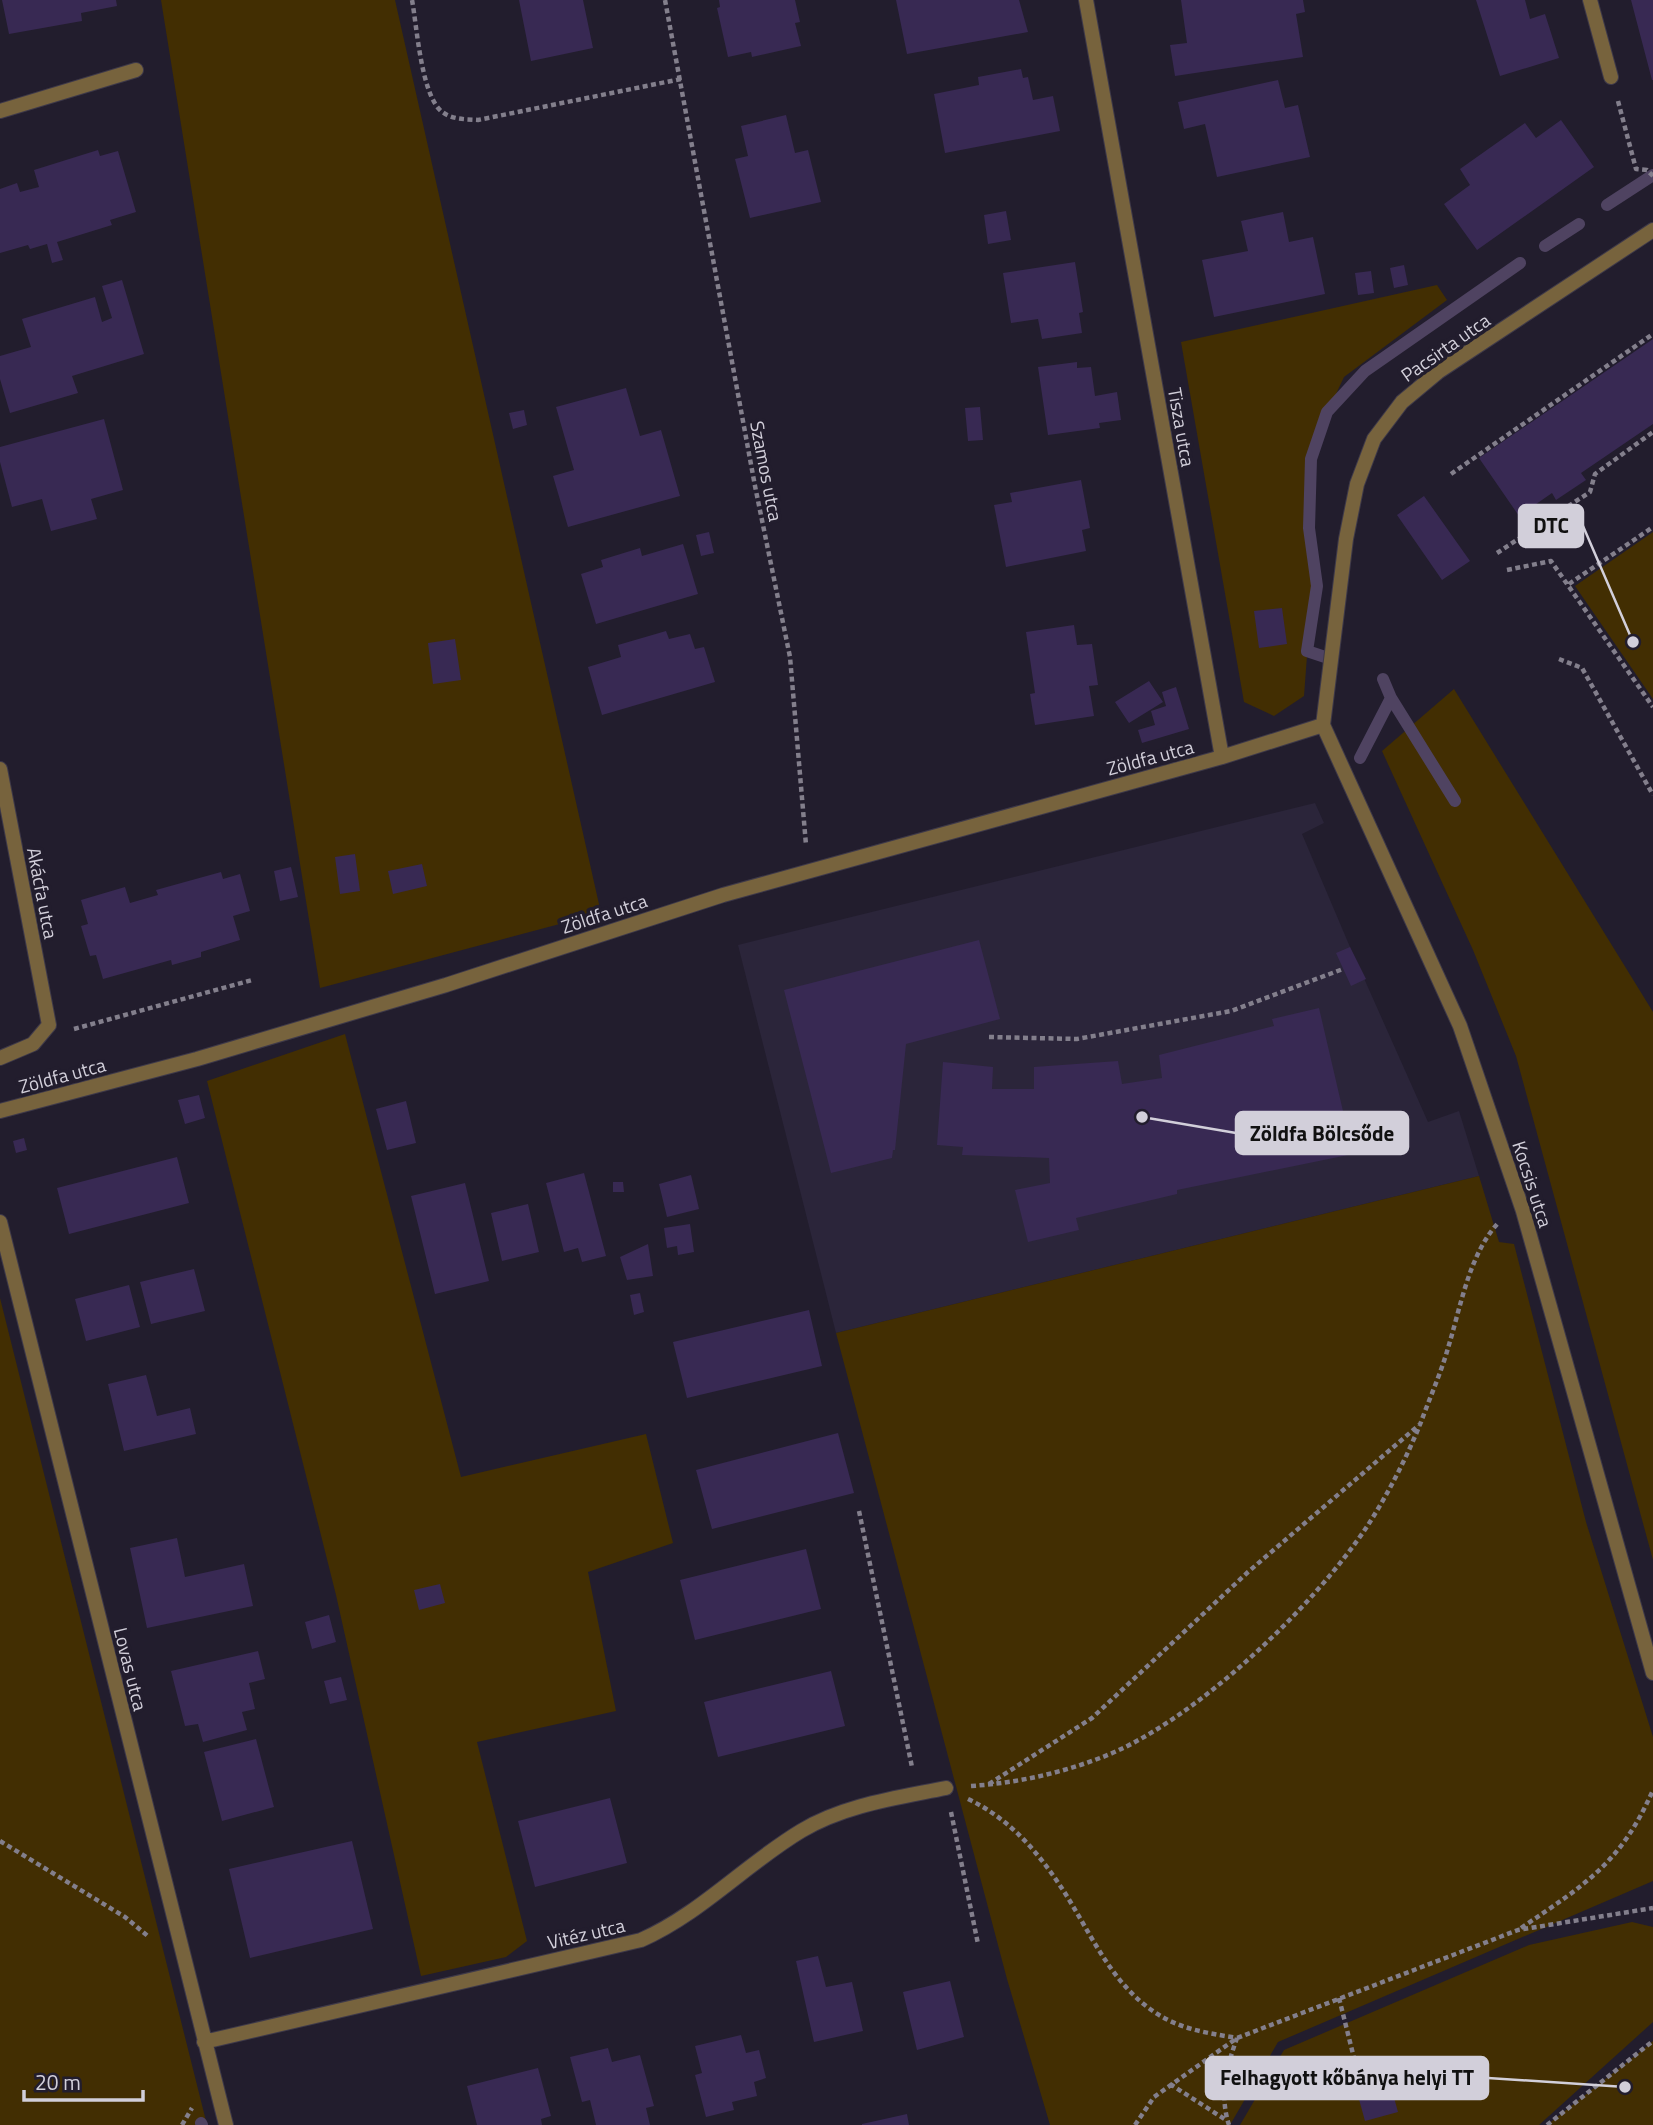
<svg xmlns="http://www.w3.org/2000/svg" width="1653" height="2125" font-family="'Titillium Web',sans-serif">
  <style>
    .built { fill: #2b253a }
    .green { fill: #422e02 }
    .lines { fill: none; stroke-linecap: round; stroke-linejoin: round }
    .stream { stroke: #4f4361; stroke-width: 12 }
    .building { fill: #382953 }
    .lane-casing { stroke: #3e3949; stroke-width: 16 }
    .street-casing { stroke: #3e3949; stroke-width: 16 }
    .path { stroke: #837f8c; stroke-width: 4.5; stroke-dasharray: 5 3.5; stroke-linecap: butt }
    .lane { stroke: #77633d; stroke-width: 14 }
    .street { stroke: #77633d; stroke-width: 14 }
    .labels { text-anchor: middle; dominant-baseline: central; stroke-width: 7; stroke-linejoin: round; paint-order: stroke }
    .street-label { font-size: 19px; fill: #d2cfda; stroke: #221d2d }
    .leader { fill: none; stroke: #d2cfda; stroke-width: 2.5 }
    .callout-dot { fill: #d2cfda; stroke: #221d2d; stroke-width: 2.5 }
    .callout { fill: #d2cfda; stroke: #d2cfda; stroke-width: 2.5 }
    .callout-label { font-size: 21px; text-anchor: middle; font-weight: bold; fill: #111 }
  </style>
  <rect width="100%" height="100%" fill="#221d2d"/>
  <path class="built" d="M1315,803l9,20 -22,11 48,113 78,175 31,-11 20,65 -643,157 -98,-388z"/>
  <path class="green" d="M161,0h234l206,913 -281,75z
    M1437,285l10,15 -103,77 -39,83 7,129 -8,107 -30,20 -30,-14 -63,-360z
    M1653,532v167l-78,-113z
    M1454,689l199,323v548l-137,-504 -43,-106 -91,-199z
    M345,1034l116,443 185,-43 27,109 -85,29 28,139 -139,31 50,199 -21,16 -85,19 -85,-381 -129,-514z
    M1479,1176l20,66 15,2 72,278 67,215v144l-375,161 -48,83h-180l-43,-146 -171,-646z
    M0,1298l207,827h-207z
    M1632,1922l21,5v95l-114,103h-299l44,-75 245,-105z
    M1653,2041v84h-106l98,-77z"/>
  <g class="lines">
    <path class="stream" d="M1607,205l46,-30
      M1545,246l34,-22
      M1331,659l-24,-8 10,-65 -8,-58 2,-69 16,-47 38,-41 155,-108
      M1391,698l64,103
      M1360,758l31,-60 -8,-19
      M201,2123l1,2"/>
  </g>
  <path class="building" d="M2,0h114l1,6 -36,7 1,8 -73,13z
    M519,0h64l10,48 -62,13z
    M719,0h76l5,22 -5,1 6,23 -49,11 -1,-5 -23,5 -11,-49 3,-1z
    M896,0h123l9,32 -121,22z
    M1181,0h122l2,12 -9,2 7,43 -128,19 -5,-31 17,-2z
    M1476,0h49l5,19 15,-5 14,44 -59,18z
    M1631,0h22v80h-1z
    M1021,69l2,9 5,-1 5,23 20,-4 7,35 -115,22 -11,-59 45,-9 -1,-8z
    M1278,80l7,28 13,-3 12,52 -93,20 -12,-53 -21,5 -6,-27z
    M786,115l9,38 13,-3 13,52 -71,16 -15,-59 13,-3 -7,-30z
    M1561,120l33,47 -117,83 -33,-46 26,-19 -10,-16 65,-46 11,15z
    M98,150l2,6 18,-5 18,61 -26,8 2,5 -55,17 6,18 -11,3 -5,-19 -17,5 -2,-4 -28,8v-64l17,-6 3,9 19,-5 -5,-17z
    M1006,211l5,29 -23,4 -4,-29z
    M1283,212l6,30 24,-5 12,57 -111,23 -12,-57 46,-9 -7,-30z
    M1075,262l8,50 -4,1 3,20 -40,6 -4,-20 -27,4 -8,-50z
    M1404,265l4,20 -14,3 -4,-20z
    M1371,271l3,22 -16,2 -3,-22z
    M122,280l22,74 -72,22 6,17 -68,20 -10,-34v-23l31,-9 -9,-28 73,-22 7,25 10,-4 -10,-32z
    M1653,339v85l-72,49 5,7 -30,20 -4,-7 -33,23 -40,-58z
    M1077,362v6l14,-1 4,29 22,-4 4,28 -22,3 1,5 -52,7 -10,-68z
    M626,388l14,48 21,-6 19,66 -112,31 -15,-51 21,-6 -18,-63z
    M980,407l3,33 -15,1 -3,-33z
    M524,410l3,15 -14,4 -4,-16z
    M104,419l19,71 -32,9 6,20 -46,12 -9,-32 -30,8 -12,-45v-15z
    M1081,480l9,48 -8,2 4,21 -80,16 -12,-62 18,-3 -2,-9z
    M1424,496l46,65 -28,19 -45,-65z
    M709,532l5,21 -13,3 -5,-21z
    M683,544l15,50 -102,30 -15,-50 22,-7 -2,-7 39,-12 2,8z
    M1282,608l5,36 -28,4 -5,-37z
    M1074,625l3,20 15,-1 6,41 -9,1 5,30 -59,9 -5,-31 5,-1 -9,-61z
    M666,631l3,8 21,-5 5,15 9,-2 11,35 -113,33 -14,-48 33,-10 -3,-12z
    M455,639l6,41 -28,4 -5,-41z
    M1149,681l14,21 -34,21 -14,-21z
    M1176,687l13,42 -47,14 -4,-13 17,-5 -4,-14 15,-5 -4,-14z
    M355,854l5,37 -20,3 -5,-37z
    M422,864l5,22 -34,8 -5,-23z
    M291,867l7,30 -18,4 -6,-30z
    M221,872l2,7 17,-5 10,37 -17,5 7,24 -39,12v5l-29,8 -1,-5 -68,19 -7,-24 -6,1 -9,-30 7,-2 -7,-24 44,-13 5,16 28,-8 -2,-5z
    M979,940l21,79 -94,25 -11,106h-2l-1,8 -61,15 -47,-183z
    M1350,947l16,32 -15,7 -15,-33z
    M1319,1008l34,146 -176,36v4l-101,24 3,12 -51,12 -13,-52 35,-7 -1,-25 -87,-3 1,-8 -26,-2 6,-83 50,5 -1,22h42v-22l84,-6 4,23 40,-6 -3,-23 115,-29 -2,-7z
    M199,1095l6,23 -20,6 -7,-24z
    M406,1101l10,42 -29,7 -11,-41z
    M24,1138l3,12 -11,3 -3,-12z
    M177,1157l12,46 -120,31 -12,-46z
    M584,1173l22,83 -24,6 -4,-14 -14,4 -18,-69z
    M691,1175l8,34 -32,8 -8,-33z
    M613,1182h10l1,10h-11z
    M465,1183l24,98 -54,13 -24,-98z
    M528,1204l11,48 -37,9 -11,-48z
    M690,1224l4,28 -16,3 -1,-9 -10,2 -3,-20z
    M648,1244l5,32 -26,4 -7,-23z
    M194,1269l11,42 -54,13 -11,-42z
    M129,1285l11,42 -54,14 -11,-42z
    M640,1293l4,19 -10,3 -4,-20z
    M809,1310l13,56 -135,32 -14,-56z
    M146,1375l11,41 33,-8 6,26 -72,17 -16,-67z
    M838,1433l16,60 -142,36 -16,-59z
    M177,1538l8,39 59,-13 9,42 -106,22 -17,-80z
    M806,1549l15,60 -126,31 -15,-60z
    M440,1584l5,19 -26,7 -5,-20z
    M329,1615l7,27 -24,7 -7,-27z
    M258,1651l7,28 -16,4 6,26 -13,3 5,18 -44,12 -5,-18 -13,2 -14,-55z
    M831,1671l14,55 -127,31 -14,-55z
    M341,1677l6,23 -17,4 -6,-23z
    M256,1739l18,68 -52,14 -18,-69z
    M610,1798l17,65 -92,24 -17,-66z
    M352,1841l21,88 -123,29 -21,-89z
    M818,1956l8,31 26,-5 11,49 -49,11 -18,-81z
    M950,1981l14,56 -47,13 -14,-58z
    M741,2035l5,18 13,-3 7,28 -12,4 3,14 -25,6 2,8 -28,7 -11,-42 7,-2 -7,-27z
    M608,2048l4,14 28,-7 14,51 -8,2 4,17h-54l-6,-25 -8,2 -12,-45z
    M538,2068l13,48 -10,3 1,6h-65l-10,-39z
    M1390,2083l8,29 -33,9 -8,-29z
    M907,2114l2,11h-47v-1z"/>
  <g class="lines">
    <defs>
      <path id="lane" d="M1590,0l21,77"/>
      <path id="street" d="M1086,0l136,757 101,-32
        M0,111l136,-41
        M1323,725l137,301 63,185 130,462
        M1323,725l23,-186 11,-55 17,-45 28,-37 36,-30 215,-142
        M0,769l49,256 -16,19 -33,14
        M0,1111l197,-52 249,-74 277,-90 499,-138
        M0,1222l226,903
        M204,2042l437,-102c59,-26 105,-76 160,-109 43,-26 96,-33 145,-43"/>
    </defs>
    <use href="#lane" class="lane-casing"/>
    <use href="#street" class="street-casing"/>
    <path class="path" d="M412,0c5,27 9,93 29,111 11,9 24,8 37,9l203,-41
      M665,0l90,486 35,171 16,188
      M1618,101l18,68 11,1 6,6
      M1451,474l202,-140
      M1497,553l93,-61 5,-18 58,-42
      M1507,570l44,-9 102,146
      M1569,584l84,-57
      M1559,659l23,9 71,127
      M74,1029l178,-49
      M989,1037l88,2 154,-28 112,-42
      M859,1511l53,256
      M989,1784l103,-66 156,-146 171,-147
      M971,1786c44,-3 87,-12 129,-28 92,-34 214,-151 268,-233 20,-31 39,-68 53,-103 9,-25 20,-49 27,-74 13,-42 21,-94 51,-126
      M968,1799c42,20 70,53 95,91 31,48 52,104 107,131 21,10 44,13 67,17 -10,28 -18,57 -8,87
      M951,1812l27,132
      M0,1841l125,76 24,20
      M1521,1928c65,-44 100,-65 132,-138
      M1339,1998l23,92
      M1170,2084l56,36
      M182,2125l10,-17
      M1135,2125l19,-28 83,-59 281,-108 135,-22
      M1547,2125l106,-84"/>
    <use href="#lane" class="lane"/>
    <use href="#street" class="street"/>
  </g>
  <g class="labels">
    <g class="street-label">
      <text transform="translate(1445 347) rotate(-35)">Pacsirta utca</text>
      <text transform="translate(1182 427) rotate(80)">Tisza utca</text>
      <text transform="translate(767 471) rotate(79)">Szamos utca</text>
      <text transform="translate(1150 757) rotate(-15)">Zöldfa utca</text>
      <text transform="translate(43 893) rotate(79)">Akácfa utca</text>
      <text transform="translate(604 913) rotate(-18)">Zöldfa utca</text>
      <text transform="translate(62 1075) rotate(-15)">Zöldfa utca</text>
      <text transform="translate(1533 1184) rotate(72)">Kocsis utca</text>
      <text transform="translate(131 1669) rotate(76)">Lovas utca</text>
      <text transform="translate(586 1933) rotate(-13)">Vitéz utca</text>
    </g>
  </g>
  <path class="leader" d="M1633 642L1583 526M1142 1117L1236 1133M1625 2087L1488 2078"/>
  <g class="callout-dot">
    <circle cx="1633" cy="642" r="7"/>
    <circle cx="1142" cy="1117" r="7"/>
    <circle cx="1625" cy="2087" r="7"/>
  </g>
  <g class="callout">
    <rect x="1519" y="505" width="64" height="42" rx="7"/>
    <rect x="1236" y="1112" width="172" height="42" rx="7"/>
    <rect x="1206" y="2057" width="282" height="42" rx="7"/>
  </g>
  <g class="callout-label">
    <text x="1551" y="533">DTC</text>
    <text x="1322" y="1141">Zöldfa Bölcsőde</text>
    <text x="1347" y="2085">Felhagyott kőbánya helyi TT</text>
  </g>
  <path d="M24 2090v10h119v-10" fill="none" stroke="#d2cfda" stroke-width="3.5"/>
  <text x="35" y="2090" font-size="21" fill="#d2cfda" stroke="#221d2d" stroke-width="5" paint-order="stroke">20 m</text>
</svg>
